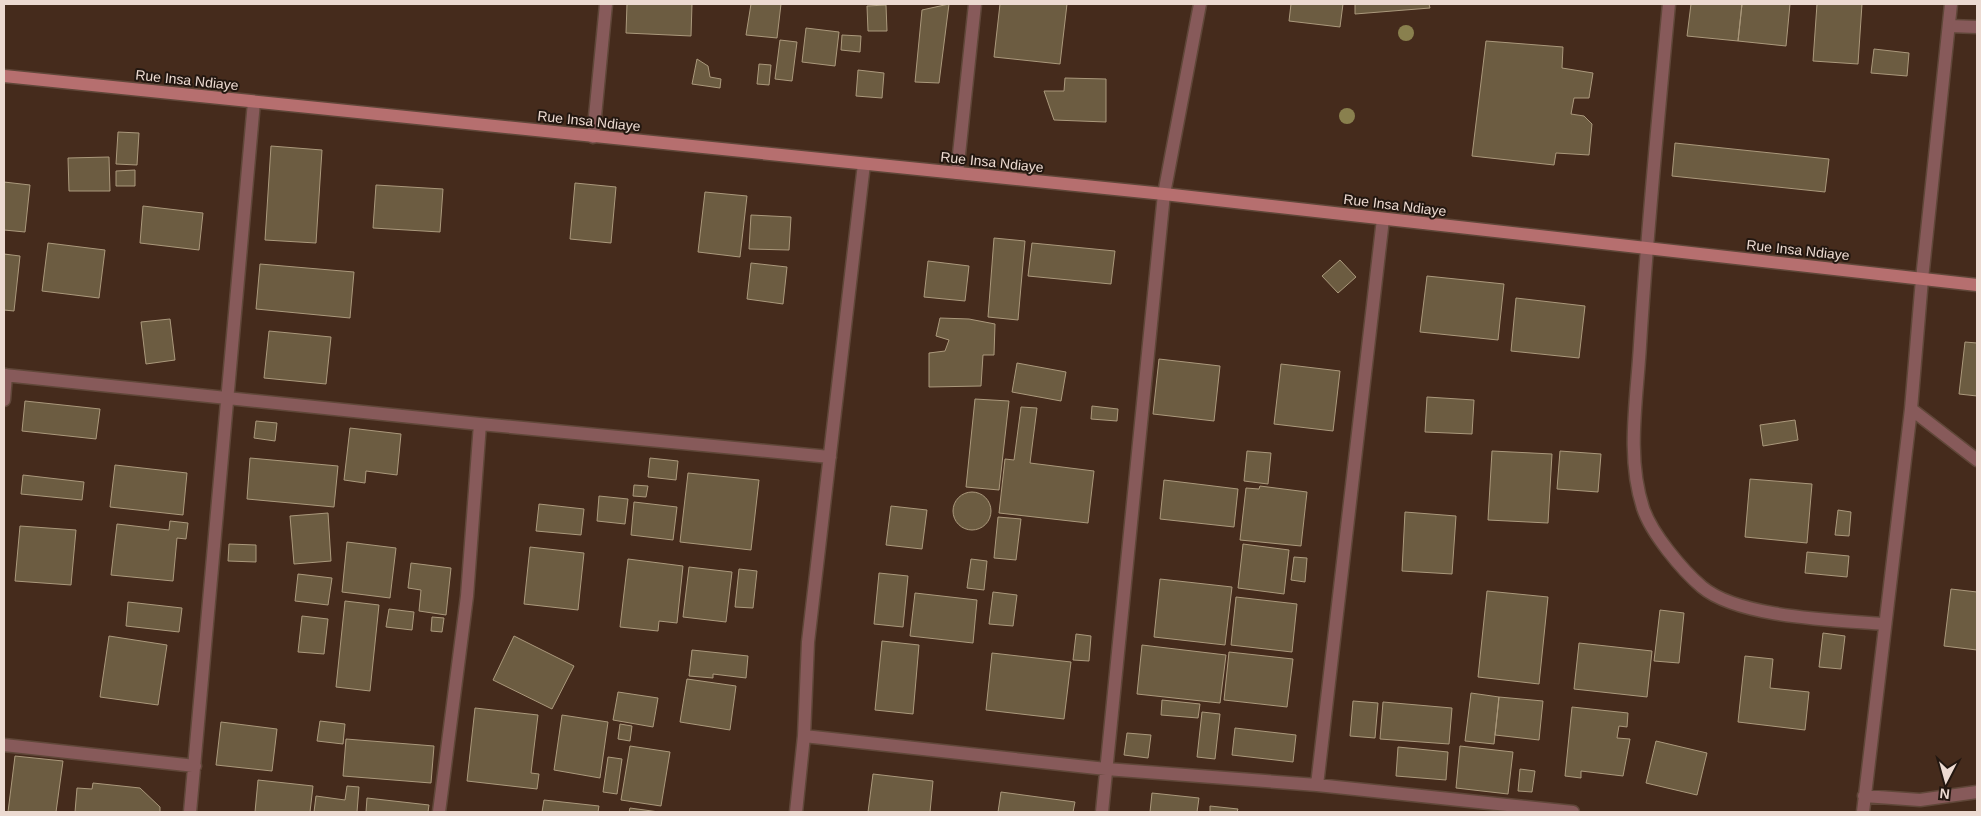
<svg xmlns="http://www.w3.org/2000/svg" width="1981" height="816" font-family="Helvetica,sans-serif">
  <style>
    .building { fill: #6c5c41; stroke: #ab997c }
    .lines { fill: none; stroke-linecap: round; stroke-linejoin: round }
    .minor-casing { stroke: #604739; stroke-width: 15 }
    .secondary-casing { stroke: #604739; stroke-width: 15 }
    .minor { stroke: #875a5a; stroke-width: 12 }
    .secondary { stroke: #b66f6f; stroke-width: 12 }
    .tree { fill: #89804e }
    .labels { text-anchor: middle; dominant-baseline: central; stroke-width: 4; stroke-linejoin: round; paint-order: stroke }
    .street-label { font-size: 14px; fill: #ecdad1; stroke: #231710 }
  </style>
  <rect width="100%" height="100%" fill="#452b1c"/>
  <path class="building" d="M627,4h65l-1,32 -65,-3z
    M751,4h30l-4,34 -31,-3z
    M949,4l-10,79 -24,-1 7,-72z
    M1000,4h67l-7,60 -66,-7z
    M1291,4h52l-3,23 -51,-6z
    M1355,4h74l1,4 -75,6z
    M1691,4h51l-4,37 -51,-5z
    M1742,4h48l-4,42 -48,-5z
    M1817,4h45l-4,60 -45,-3z
    M886,5l1,26h-19l-1,-25z
    M806,28l33,4 -4,34 -33,-4z
    M842,35l19,1 -1,16 -19,-2z
    M780,40l17,2 -5,39 -17,-2z
    M1486,41l77,6 -1,21 31,5 -4,25h-15l-3,16 13,2 8,8 -3,31 -33,-2 -2,12 -82,-9z
    M1874,49l35,4 -2,23 -36,-3z
    M697,59l11,7 2,11 11,2 -1,9 -28,-4z
    M759,64l12,1 -2,20 -12,-1z
    M858,70l26,3 -2,25 -26,-2z
    M1065,78l41,1v43l-52,-2 -10,-29h20z
    M118,132l21,1 -2,32 -21,-1z
    M1675,143l154,16 -4,33 -153,-16z
    M271,146l51,4 -6,93 -51,-3z
    M109,157l1,34h-41l-1,-33z
    M135,170v16h-19v-15z
    M4,182l26,3 -5,47 -21,-2z
    M575,183l41,4 -5,56 -41,-4z
    M376,185l67,4 -3,43 -67,-4z
    M705,192l42,4 -7,61 -42,-5z
    M143,206l60,7 -4,37 -59,-7z
    M751,215l40,2 -2,33 -40,-1z
    M994,238l31,3 -7,79 -30,-3z
    M48,243l57,7 -6,48 -57,-7z
    M1032,243l83,8 -4,33 -83,-8z
    M4,254l16,2 -6,55 -10,-1z
    M1340,260l16,17 -18,16 -16,-17z
    M928,261l41,5 -4,35 -41,-4z
    M751,263l36,4 -4,37 -36,-5z
    M260,264l94,8 -4,46 -94,-9z
    M1427,276l77,8 -6,56 -78,-8z
    M1516,298l69,8 -6,52 -68,-7z
    M940,318l29,1 26,5 -1,31h-11l-2,31 -52,1v-34l16,-2 4,-11 -13,-4z
    M170,319l5,41 -29,4 -5,-42z
    M269,331l62,6 -5,47 -62,-6z
    M1965,342l12,1v53l-18,-2z
    M1159,359l61,7 -6,55 -61,-7z
    M1017,363l49,9 -5,29 -49,-9z
    M1281,364l59,7 -7,60 -59,-7z
    M1427,397l47,3 -2,34 -47,-2z
    M975,399l34,2 -10,89 -33,-3z
    M25,401l75,8 -4,30 -74,-8z
    M1092,406l26,3 -1,12 -26,-2z
    M1021,407l16,1 -7,55 64,8 -6,52 -89,-10 6,-54 9,1z
    M1795,420l3,20 -35,6 -3,-21z
    M256,421l21,2 -2,18 -21,-3z
    M350,428l51,6 -4,41 -31,-4 -1,12 -21,-3z
    M1247,451l24,2 -3,31 -24,-3z
    M1492,451l60,3 -4,69 -60,-3z
    M1560,451l41,3 -3,38 -41,-3z
    M250,458l88,8 -4,41 -87,-8z
    M650,458l28,3 -2,19 -28,-3z
    M115,465l72,8 -4,42 -73,-8z
    M688,473l71,7 -8,70 -71,-8z
    M23,475l61,7 -2,18 -61,-6z
    M1750,479l62,5 -5,59 -62,-6z
    M1164,480l74,9 -4,38 -74,-8z
    M634,485l14,1 -2,11 -13,-1z
    M1260,486l47,6 -6,54 -61,-6 6,-52 13,1z
    M953 511a19 19 0 1 1 38 0a19 19 0 1 1-38 0Z
    M599,496l29,3 -3,25 -28,-3z
    M634,502l43,5 -4,33 -42,-5z
    M539,504l45,5 -3,26 -45,-4z
    M891,506l36,4 -5,39 -36,-4z
    M1838,510l13,2 -2,24 -14,-1z
    M1405,512l51,4 -4,58 -50,-3z
    M328,513l3,48 -37,3 -4,-48z
    M998,517l23,2 -5,41 -22,-2z
    M170,521l18,2 -2,16 -9,-1 -4,43 -62,-6 6,-51 52,6z
    M20,526l56,4 -5,55 -56,-4z
    M347,542l49,6 -6,50 -48,-6z
    M229,544l27,1v17l-28,-1z
    M1243,544l46,6 -5,44 -46,-6z
    M530,547l54,6 -6,57 -54,-6z
    M1807,552l42,4 -2,21 -42,-4z
    M1294,557l13,1 -2,24 -14,-2z
    M628,559l55,7 -6,57 -18,-2 -1,10 -38,-4z
    M971,559l16,2 -3,29 -17,-2z
    M411,563l40,5 -5,47 -27,-4 2,-21 -13,-2z
    M689,567l43,5 -6,50 -43,-5z
    M739,569l18,2 -4,37 -18,-1z
    M879,573l29,3 -5,51 -29,-3z
    M298,574l34,4 -4,27 -33,-4z
    M1160,579l72,8 -7,58 -71,-8z
    M1951,589l26,3v58l-33,-4z
    M1487,591l61,6 -9,87 -61,-7z
    M993,592l24,3 -4,31 -24,-2z
    M915,593l62,7 -4,43 -63,-7z
    M1236,597l61,7 -5,48 -61,-7z
    M345,601l34,4 -9,86 -34,-4z
    M128,602l54,6 -3,24 -53,-6z
    M389,609l25,3 -2,18 -26,-3z
    M1660,610l24,3 -5,50 -25,-2z
    M302,616l26,3 -4,35 -26,-2z
    M432,617l12,1 -2,14 -11,-1z
    M1823,633l22,3 -4,33 -22,-2z
    M1076,634l15,2 -2,25 -16,-1z
    M109,636l58,9 -9,60 -58,-8z
    M514,636l60,30 -22,43 -59,-29z
    M882,641l37,4 -6,69 -38,-4z
    M1579,643l73,8 -5,46 -73,-8z
    M1142,645l84,10 -6,48 -83,-9z
    M692,650l56,6 -2,22 -33,-4v4l-24,-2z
    M1229,652l64,7 -6,48 -63,-7z
    M992,653l79,9 -7,57 -78,-9z
    M1745,656l28,3 -3,29 39,4 -4,38 -67,-8z
    M687,679l49,7 -6,44 -50,-8z
    M618,692l40,6 -5,29 -40,-7z
    M1471,693l28,4 -5,47 -29,-3z
    M1499,697l44,4 -4,39 -44,-5z
    M1162,700l38,4 -2,14 -37,-3z
    M1353,701l25,2 -3,35 -25,-2z
    M1383,702l69,6 -3,36 -69,-5z
    M1572,707l56,6 -1,14 -8,-1 -2,12 13,1 -7,37 -42,-5v7l-16,-2z
    M475,708l63,7 -7,58 8,1 -2,15 -70,-8z
    M1202,712l18,2 -5,45 -18,-2z
    M562,715l46,7 -8,56 -46,-8z
    M320,721l25,3 -2,20 -26,-3z
    M221,722l56,7 -5,42 -56,-6z
    M620,724l12,2 -2,15 -12,-2z
    M1235,728l61,7 -3,27 -61,-7z
    M1127,733l24,2 -3,23 -24,-3z
    M346,739l88,7 -3,37 -88,-7z
    M1656,741l51,12 -10,42 -51,-12z
    M630,746l40,6 -9,54 -40,-6z
    M1460,746l53,6 -5,42 -52,-6z
    M1398,747l50,5 -2,28 -50,-4z
    M15,756l48,5 -7,51h-48z
    M608,757l14,2 -5,35 -14,-2z
    M1520,769l15,2 -3,21 -14,-1z
    M873,774l60,7 -3,31h-62z
    M258,780l55,6 -3,26h-55z
    M93,783l47,5 20,19v5h-85l2,-24 15,1z
    M347,786l12,1 -2,25h-43l2,-16 29,4z
    M1001,792l74,10 -2,10h-75z
    M1152,793l47,5 -2,14h-47z
    M367,798l62,7 -1,7h-62z
    M544,800l55,6 -1,6h-56z
    M1210,806l28,3 -1,3h-27z
    M630,808l29,4h-30z"/>
  <g class="lines">
    <defs>
      <path id="minor" d="M1669,4c-11,114 -22,227 -29,341 -3,54 -14,111 3,163 8,25 39,62 59,79 37,31 134,33 182,37
        M1950,26l27,1
        M593,137l13,-133
        M957,173l18,-169
        M4,375l476,49 350,33
        M4,400l2,-25
        M1911,409l66,51
        M804,736l302,33 211,16 256,27
        M4,745l191,21
        M1317,785l66,-566
        M1864,796l56,4 57,-8
        M190,812l64,-710
        M439,812l28,-216 13,-172
        M796,812l8,-76 4,-94 56,-478
        M1102,812l62,-618 36,-190
        M1863,812l48,-403 11,-130 29,-275"/>
      <path id="secondary" d="M4,76l1160,118 813,91"/>
    </defs>
    <use href="#minor" class="minor-casing"/>
    <use href="#secondary" class="secondary-casing"/>
    <use href="#minor" class="minor"/>
    <use href="#secondary" class="secondary"/>
  </g>
  <g class="tree">
    <circle cx="1406" cy="33" r="8"/>
    <circle cx="1347" cy="116" r="8"/>
  </g>
  <g class="labels">
    <g class="street-label">
      <text transform="translate(187 80) rotate(6)">Rue Insa Ndiaye</text>
      <text transform="translate(589 121) rotate(6)">Rue Insa Ndiaye</text>
      <text transform="translate(992 162) rotate(6)">Rue Insa Ndiaye</text>
      <text transform="translate(1395 205) rotate(7)">Rue Insa Ndiaye</text>
      <text transform="translate(1798 250) rotate(6)">Rue Insa Ndiaye</text>
    </g>
  </g>
  <rect width="1981" height="816" fill="none" stroke="#ecdad1" stroke-width="10"/>
  <g transform="translate(1946 781) rotate(186)" stroke="#231710" stroke-width="4" paint-order="stroke">
  <path d="M0-4L9 19L0 12L-9 19Z" fill="#ecdad1"/>
  <text y="-8" font-size="14" font-weight="bold" text-anchor="middle" fill="#ecdad1">N</text>
  </g>
</svg>
